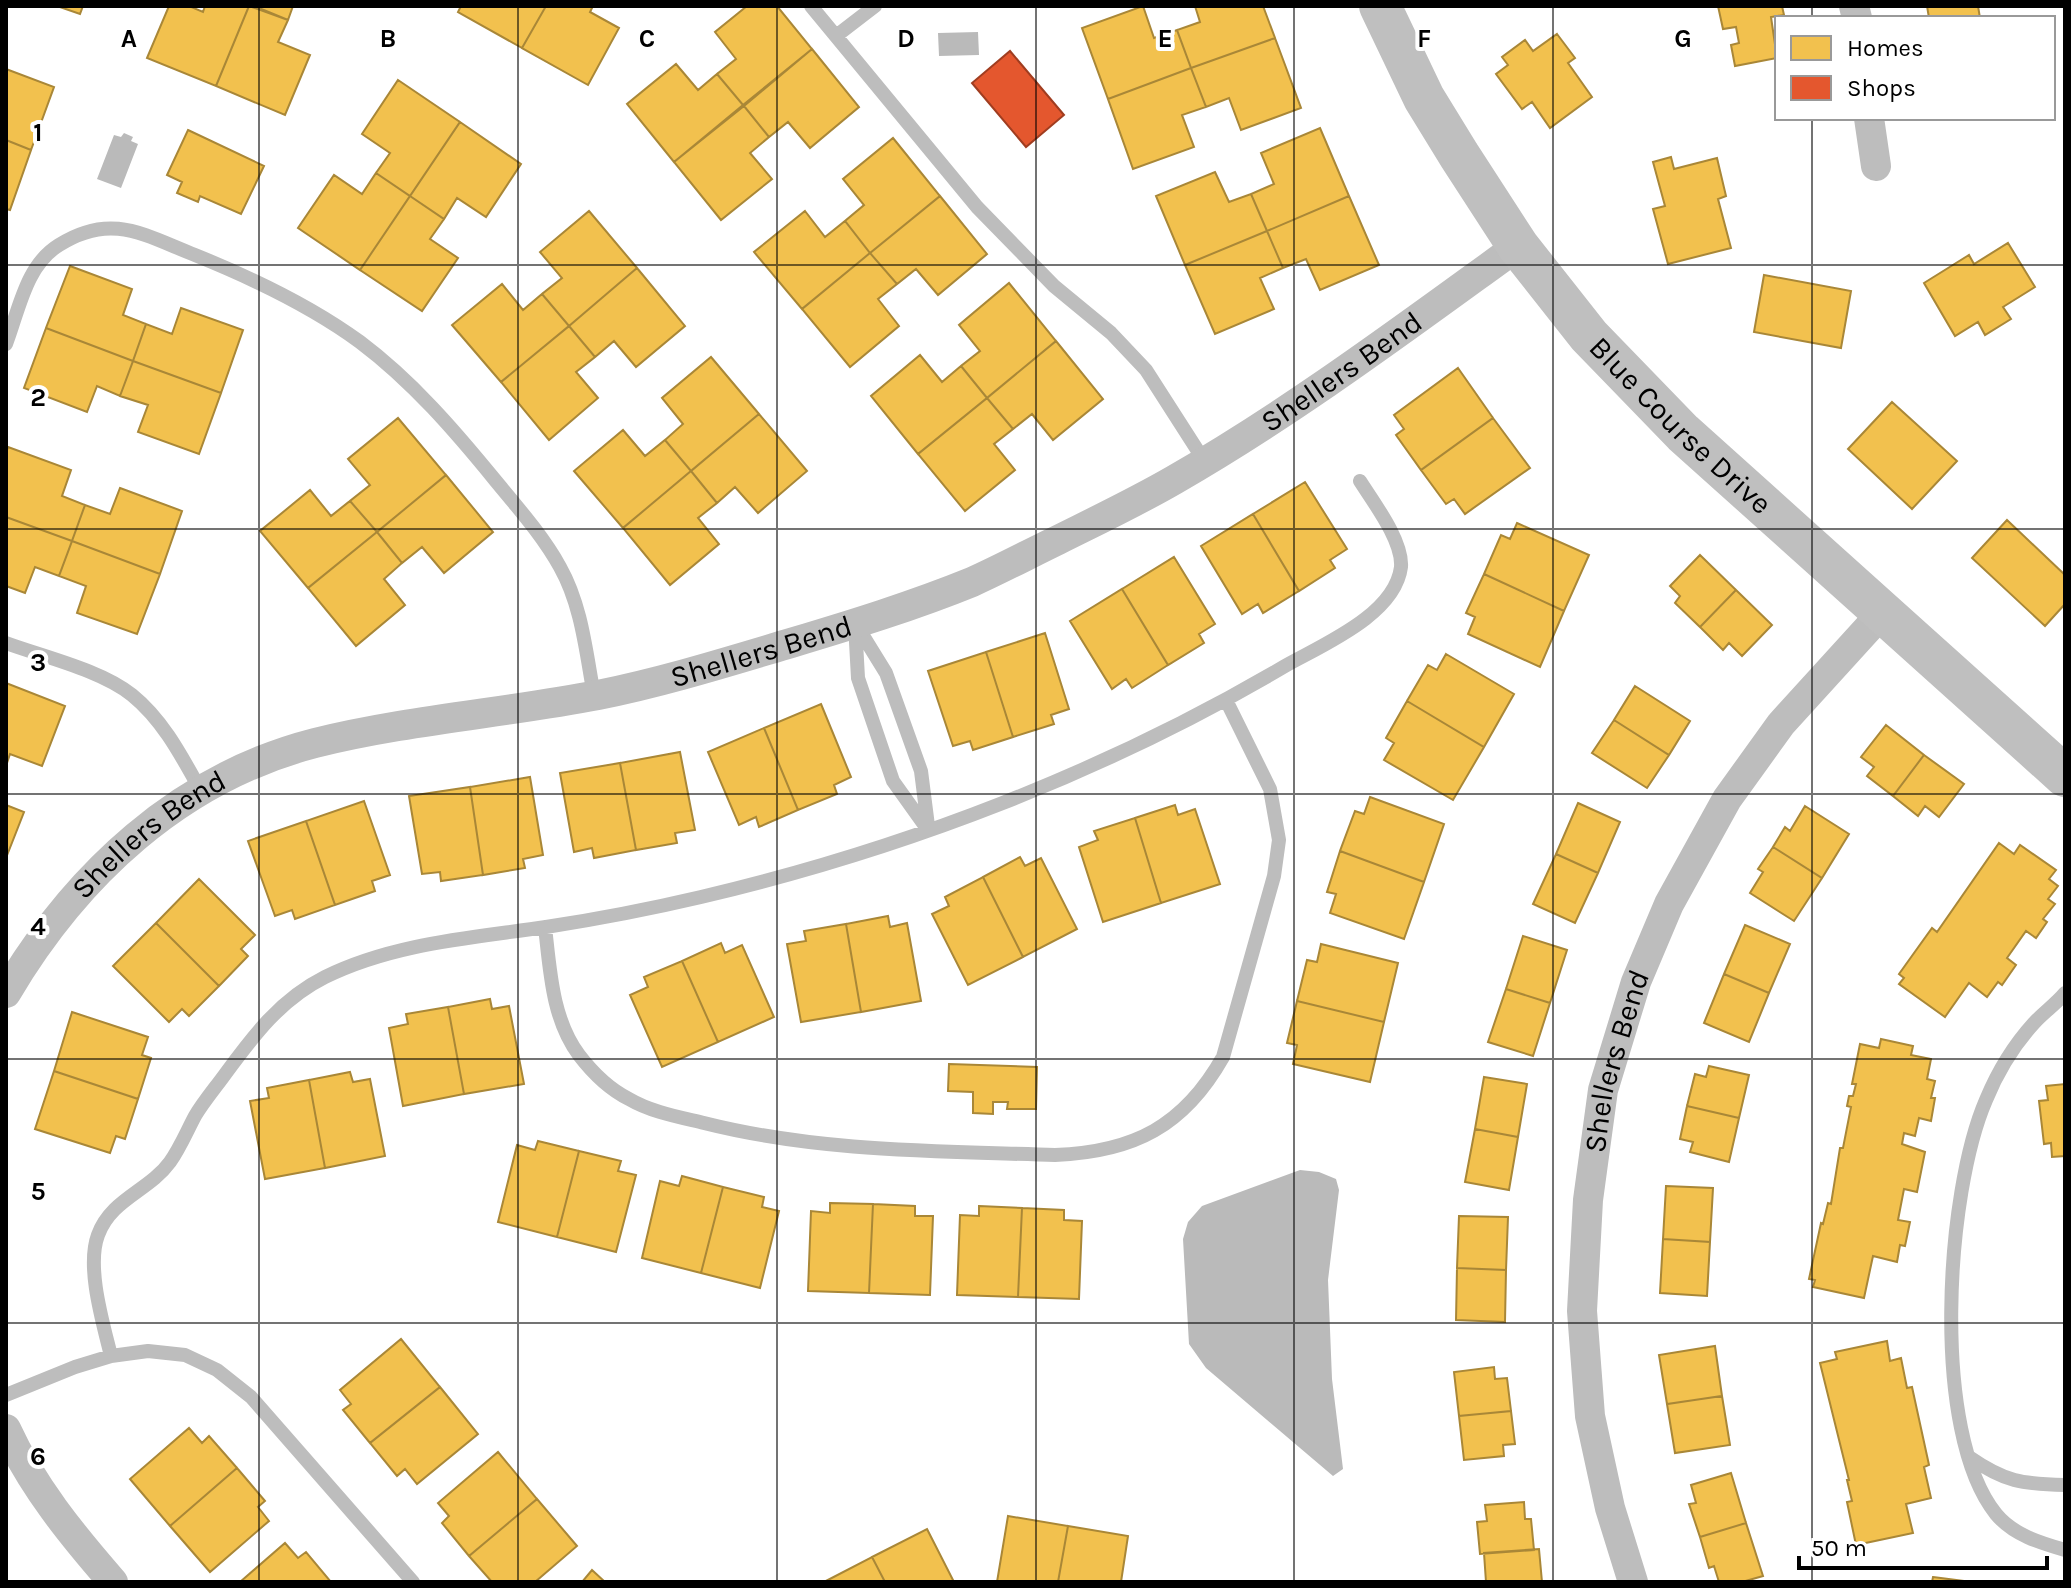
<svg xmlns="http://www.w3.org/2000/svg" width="2071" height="1588" font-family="Karla,sans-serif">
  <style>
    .water { fill: #bababa }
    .homes { fill: #f2c14e; stroke: #a98737; stroke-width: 2 }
    .shops { fill: #e4572e; stroke: #a03d20; stroke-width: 2 }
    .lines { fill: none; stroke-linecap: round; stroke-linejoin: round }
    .lane { stroke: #bdbdbd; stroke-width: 14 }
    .street { stroke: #bdbdbd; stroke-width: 30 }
    .secondary { stroke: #bfbfbf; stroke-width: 42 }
    .grid { fill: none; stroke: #000; stroke-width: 2; stroke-opacity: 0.55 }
    .labels { text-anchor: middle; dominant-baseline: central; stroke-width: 8; stroke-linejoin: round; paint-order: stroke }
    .street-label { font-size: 30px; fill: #000; stroke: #fff }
    .grid-label { font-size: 26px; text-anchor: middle; font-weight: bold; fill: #000; stroke: #fff; stroke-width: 8; stroke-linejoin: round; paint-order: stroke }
  </style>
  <rect width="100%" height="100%" fill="#fff"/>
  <path class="water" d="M978,32l1,23 -40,1 -1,-23z
    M124,133l9,4 -2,4 7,3 -17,44 -24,-9 17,-44 7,2z
    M1300,1170l19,2 17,7 3,11 -11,90 4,99 11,90 -10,7 -127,-108 -17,-24 -6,-105 5,-17 14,-16z"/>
  <path class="homes" d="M57,6h26l-3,8z
    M169,6h20l14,6 2,-6h44l-33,80 -69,-28z
    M249,6l39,14 -10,22 32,13 -25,60 -69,-29z
    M254,6h39l-5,14z
    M461,6h85l-24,42 -64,-36z
    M546,6h47l-3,6 29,16 -31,57 -66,-37z
    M747,6h30l35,43 -69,56 -26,-31 19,-15 -21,-27z
    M1143,6l11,32 23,-8 14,38 -83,31 -26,-71z
    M1195,6h68l12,32 -84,30 -14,-38 23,-8z
    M1718,6h64l2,9 -13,2 6,41 -42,8 -4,-21 8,-2 -3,-16 -13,2z
    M1927,6h51l2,12h-51z
    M1557,34l18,24 -7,5 24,34 -42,31 -18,-26 -10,7 -26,-35 12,-9 -6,-8 23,-17 8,11z
    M1275,38l26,70 -60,22 -12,-32 -23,9 -15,-39z
    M812,49l47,58 -49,41 -22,-26 -19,15 -25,-31z
    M676,64l22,26 19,-16 26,31 -69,57 -47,-58z
    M1191,68l15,39 -24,8 12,32 -61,22 -25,-70z
    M6,69l48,18 -23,63 -25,-10z
    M398,80l62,42 -50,74 -34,-23 14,-20 -28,-19z
    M744,106l25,31 -19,16 22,26 -51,41 -47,-58z
    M460,122l61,42 -35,53 -29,-19 -13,21 -34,-23z
    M1320,128l29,68 -82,35 -16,-37 23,-10 -13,-31z
    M188,130l76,36 -23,48 -41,-18 -2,6 -21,-9 5,-11 -15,-7z
    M893,138l47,58 -70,57 -25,-32 19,-16 -21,-26z
    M6,140l25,10 -21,60 -4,-1z
    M1671,157l3,12 43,-11 9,38 -8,3 13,49 -63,16 -15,-55 12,-3 -12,-44z
    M1215,172l14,30 22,-8 16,37 -82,34 -29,-69z
    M376,173l34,23 -50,74 -62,-42 36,-53 28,19z
    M410,196l34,23 -14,20 28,19 -36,53 -62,-41z
    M940,196l47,58 -49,41 -22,-26 -19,15 -27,-31z
    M1349,196l30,69 -59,25 -14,-31 -23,9 -16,-37z
    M589,211l48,57 -68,58 -27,-32 20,-16 -22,-26z
    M805,211l20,26 20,-16 25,32 -68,56 -48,-57z
    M1267,231l16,37 -23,10 14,31 -59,25 -30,-69z
    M2008,243l27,44 -32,20 8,12 -26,16 -7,-13 -23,14 -31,-53 45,-28 5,9z
    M870,253l27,31 -19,15 21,27 -49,41 -48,-58z
    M70,266l62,23 -9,26 23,9 -13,37 -87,-33z
    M637,268l48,58 -49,41 -22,-26 -19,16 -26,-31z
    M1764,275l87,16 -10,57 -87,-16z
    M1009,283l47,58 -69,57 -26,-32 19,-15 -21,-26z
    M502,284l21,26 19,-16 27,32 -68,56 -49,-57z
    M181,308l62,22 -22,63 -88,-32 13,-37 26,10z
    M569,326l26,31 -19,15 22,26 -49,42 -48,-58z
    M46,328l87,33 -13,35 -23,-10 -10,26 -63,-24z
    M1056,341l47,58 -50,41 -21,-26 -19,15 -26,-31z
    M920,355l22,27 19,-16 26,32 -69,56 -47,-58z
    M711,357l48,57 -68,57 -26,-31 18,-16 -21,-26z
    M133,361l88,32 -22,61 -61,-22 10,-27 -28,-9z
    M1458,368l35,50 -72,52 -25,-35 8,-6 -10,-14z
    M987,398l26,31 -19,15 21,26 -50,41 -47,-57z
    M1892,402l65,59 -45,48 -64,-60z
    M759,414l48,57 -49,42 -23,-26 -18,16 -26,-32z
    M398,418l48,57 -69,57 -27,-31 20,-16 -22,-26z
    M1493,418l37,50 -65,46 -11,-15 -8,5 -25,-34z
    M623,430l22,26 20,-16 26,31 -68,57 -49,-57z
    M8,447l63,23 -9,26 23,9 -13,36 -66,-24v-64z
    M691,471l26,32 -19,15 21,26 -49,41 -47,-57z
    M446,475l47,57 -49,41 -22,-26 -20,16 -25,-31z
    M1305,482l42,67 -17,11 5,8 -36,23 -46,-77z
    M120,488l62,23 -22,63 -88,-33 13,-36 25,9z
    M310,490l21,26 19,-15 27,31 -69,56 -48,-57z
    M1253,514l46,77 -36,22 -5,-9 -16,10 -41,-68z
    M6,517l66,24 -13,35 -24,-9 -10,26 -19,-7z
    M2007,520l58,55v29l-20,22 -73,-68z
    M1517,523l72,32 -25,56 -80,-37 17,-39 9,4z
    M377,532l25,31 -18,16 21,26 -49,41 -48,-58z
    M72,541l88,33 -23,60 -60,-21 9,-27 -27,-10z
    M1700,555l36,35 -36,37 -25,-24 5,-7 -10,-10z
    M1174,557l41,67 -16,10 5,9 -36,22 -46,-76z
    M1484,574l80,37 -24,56 -72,-33 7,-17 -9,-4z
    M1122,589l46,76 -36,23 -6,-9 -14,10 -42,-68z
    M1736,590l36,35 -30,31 -13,-13 -6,7 -23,-23z
    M1045,633l24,76 -18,6 3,9 -41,13 -27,-85z
    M986,652l27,85 -40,13 -3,-9 -17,5 -25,-75z
    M1446,654l68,40 -30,53 -77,-46 21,-36 9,5z
    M6,683l59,23 -23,60 -32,-12 -4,12z
    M1635,686l55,35 -21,34 -55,-35z
    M1407,701l77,46 -31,53 -69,-40 10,-17 -8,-5z
    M821,704l30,73 -17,8 3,9 -39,16 -34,-82z
    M1614,720l55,35 -22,33 -55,-35z
    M1886,725l38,30 -31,41 -26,-20 7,-9 -13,-10z
    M764,728l34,82 -39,17 -3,-10 -17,8 -31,-73z
    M680,752l15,78 -20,3 2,10 -41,7 -16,-87z
    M1924,755l40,29 -25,33 -14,-11 -7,10 -25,-20z
    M620,763l16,87 -42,8 -2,-10 -18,4 -14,-79z
    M530,777l13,78 -20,4 2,9 -42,7 -13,-88z
    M470,787l13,88 -42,6 -1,-9 -18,2 -13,-78z
    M1370,797l74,27 -20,58 -84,-31 15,-40 9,3z
    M364,801l26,74 -18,6 3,10 -40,14 -29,-84z
    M1578,803l42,19 -22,51 -42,-19z
    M6,805l18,7 -18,46z
    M1175,805l3,10 17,-6 25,75 -59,19 -26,-85z
    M1805,806l44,28 -27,44 -49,-31 12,-20 5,4z
    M1135,818l26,85 -58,19 -24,-75 19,-7 -4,-9z
    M306,821l29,84 -40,14 -3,-9 -17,6 -27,-75z
    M1999,843l15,11 6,-9 36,25 -7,9 9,7 -10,13 7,5 -12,15 4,3 -11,16 -10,-7 -19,27 9,7 -14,20 -4,-3 -11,15 -18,-14 -24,34 -46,-33 5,-6 -5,-4 33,-46 5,4z
    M1773,847l49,31 -28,43 -44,-28 13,-21 -5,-3z
    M1340,851l84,31 -20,57 -74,-26 6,-19 -9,-2z
    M1556,854l42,19 -23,50 -42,-19z
    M1020,857l5,9 16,-8 36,71 -54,28 -40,-80z
    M983,877l40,80 -55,28 -36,-71 17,-8 -4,-9z
    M199,879l56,56 -14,14 7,7 -29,30 -63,-63z
    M888,916l2,11 17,-4 14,78 -60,11 -15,-88z
    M156,923l63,63 -30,30 -7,-7 -13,13 -56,-56z
    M846,924l15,88 -60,10 -14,-78 19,-3 -2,-10z
    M1745,925l45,19 -21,49 -45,-19z
    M1523,936l44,14 -17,53 -44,-14z
    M721,943l4,10 17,-8 32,72 -56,25 -36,-81z
    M1321,944l77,19 -14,59 -87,-21 10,-41 10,2z
    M682,961l36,81 -56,25 -32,-72 18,-8 -4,-10z
    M1724,974l45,19 -20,49 -45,-19z
    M1506,989l44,14 -17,53 -45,-14z
    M490,999l2,10 17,-3 15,78 -60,10 -16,-87z
    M1297,1001l87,21 -14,60 -77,-18 4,-19 -10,-2z
    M448,1007l16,87 -61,12 -14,-78 19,-4 -2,-10z
    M72,1012l76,25 -6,18 9,3 -13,41 -84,-28z
    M1881,1039l32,7 -2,9 20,4 -4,20 8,2 -4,17h4l-4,23 -12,-3 -4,18 -11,-3 -2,11 23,8 -8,40 -13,-3 -6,31 12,2 -5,24 -5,-1 -3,17 -24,-6 -9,42 -51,-11 2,-7 -6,-1 12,-56 2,1 5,-21 3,1 9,-56h3l8,-41 -4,-1 2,-10h4l3,-12h-4l8,-40 19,4z
    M949,1064l88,3 -1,42h-29l1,-7h-15v12l-20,-1v-21l-25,-1z
    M1709,1066l40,9 -10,43 -52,-12 8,-32 11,3z
    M54,1071l84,28 -13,40 -9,-3 -6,17 -75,-24z
    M350,1072l3,10 17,-3 15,77 -60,12 -16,-88z
    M1484,1077l43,7 -9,53 -43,-8z
    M309,1080l16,88 -60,11 -15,-78 19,-3 -2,-10z
    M2065,1084v72l-13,1 -1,-14 -7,1 -5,-43 9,-1 -2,-14z
    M1687,1106l52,12 -10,44 -39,-10 3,-10 -13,-3z
    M1475,1129l43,8 -9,53 -44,-8z
    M538,1141l41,10 -22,86 -59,-15 19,-77 18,5z
    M579,1151l42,10 -3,10 18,4 -20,77 -59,-15z
    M682,1176l41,11 -22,86 -59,-15 18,-77 19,5z
    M1666,1186l47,2 -3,54 -47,-3z
    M723,1187l41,10 -2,10 17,4 -19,77 -59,-15z
    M830,1203l43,1 -4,89 -61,-2 3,-80 19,2z
    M873,1204l42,2v10h18l-3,79 -61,-2z
    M979,1206l43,2 -4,89 -61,-2 3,-80 19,1z
    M1022,1208l42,2v10l18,1 -3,78 -61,-2z
    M1459,1216l49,1 -2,53 -49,-2z
    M1663,1239l47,3 -3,54 -47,-3z
    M1457,1268l49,2 -1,52 -49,-2z
    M401,1339l39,48 -70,56 -27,-33 8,-6 -11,-14z
    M1887,1341l3,20 11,-3 6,30 5,-1 17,78 -5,2 7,31 -25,6 7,29 -57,12 -9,-43 5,-1 -5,-21h2l-29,-117 17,-4 -2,-7z
    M1715,1346l7,50 -55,8 -8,-49z
    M1494,1367l1,12 12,-1 4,33 -52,5 -5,-44z
    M440,1387l38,47 -61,50 -12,-15 -8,7 -27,-33z
    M1722,1396l8,49 -55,8 -8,-49z
    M1511,1411l4,33 -12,1 1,11 -40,4 -5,-44z
    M189,1428l13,15 7,-7 28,32 -67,58 -40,-47z
    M498,1452l39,47 -68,57 -27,-33 7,-7 -11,-13z
    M237,1468l28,33 -7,6 11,14 -59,51 -40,-46z
    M1731,1473l15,50 -46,14 -11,-33 7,-1 -5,-18z
    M537,1499l40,47 -42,36h-43l-23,-26z
    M1524,1502l1,17h6l3,31 -54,4 -3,-32 10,-1 -2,-16z
    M1008,1516l60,10 -10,56h-61z
    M1746,1523l17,53 -21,6h-23l-5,-16 -5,2 -9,-31z
    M1068,1526l60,10 -7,46h-63z
    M927,1529l27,53h-69l-13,-25z
    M285,1543l13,15 8,-6 25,30h-91z
    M1539,1549l3,33h-56l-2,-29z
    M872,1557l13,25h-61z
    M592,1570l13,12h-23z
    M1933,1577l31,4 -1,1h-31z"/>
  <path class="shops" d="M1010,51l54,64 -38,32 -54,-64z"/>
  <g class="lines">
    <path class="lane" d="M811,6l166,201 77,79 57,47 35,37 59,92
      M836,36l39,-30
      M6,344c13,-34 20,-79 53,-99 52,-33 85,-10 136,10 57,23 116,51 165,87 52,39 95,89 135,138 23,28 48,56 65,87 22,39 26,86 34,128
      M855,624l3,54 35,103 35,49
      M857,626l29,47 35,98 7,55
      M6,643c38,14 95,27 126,52 31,25 50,62 69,96
      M545,927c5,43 7,92 34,128 13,17 30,34 50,44 22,13 50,18 75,24 115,29 233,28 351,32 79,-3 129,-29 168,-98l51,-181 5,-36 -9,-51 -44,-89
      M2065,993c-9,11 -21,19 -31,30 -20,22 -36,48 -48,77 -40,92 -56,332 10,414 17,21 45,29 69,36
      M111,1356c-8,-33 -25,-89 -13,-121 13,-36 51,-44 72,-73 10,-14 17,-31 25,-46 9,-15 21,-29 31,-43 28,-38 55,-74 99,-96 69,-34 147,-39 221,-50 52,-8 104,-18 155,-30 204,-48 404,-125 584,-231 37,-21 110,-51 116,-99 2,-26 -27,-64 -41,-86
      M6,1395l69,-28 36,-11 37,-5 37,4 32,15 34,27 162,185
      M1969,1457c36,25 53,27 96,28"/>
    <g class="street">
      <path d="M1854,6l3,12"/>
      <path d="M1869,118l7,48"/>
      <path id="s1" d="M6,993c70,-118 173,-215 309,-250 93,-23 189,-30 283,-48 65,-13 129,-33 193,-52 60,-18 122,-37 181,-61 29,-13 57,-28 86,-42 38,-19 78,-38 116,-60 120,-69 232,-153 344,-234"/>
      <path d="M6,1429c26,57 66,106 107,153"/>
      <path id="s2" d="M1633,1582l-23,-74 -20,-92 -8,-105 6,-111 15,-110 33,-108 33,-78 58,-105 54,-75 101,-111"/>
    </g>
    <path class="secondary" id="s3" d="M1380,6l44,92 35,57 59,91 71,90 94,97 382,343"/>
  </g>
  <path class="grid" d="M259,6v1576M518,6v1576M777,6v1576M1036,6v1576M1294,6v1576M1553,6v1576M1812,6v12M1812,118v1464M6,265h2059M6,529h2059M6,794h2059M6,1059h2059M6,1323h2059"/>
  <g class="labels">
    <g class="street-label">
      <text stroke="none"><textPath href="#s1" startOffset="1512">Shellers Bend</textPath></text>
      <text stroke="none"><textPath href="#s3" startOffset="520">Blue Course Drive</textPath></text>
      <text stroke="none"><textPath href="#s1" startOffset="864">Shellers Bend</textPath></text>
      <text stroke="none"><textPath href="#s1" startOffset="216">Shellers Bend</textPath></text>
      <text stroke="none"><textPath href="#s2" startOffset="530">Shellers Bend</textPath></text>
    </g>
  </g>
  <g class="grid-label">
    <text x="129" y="47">A</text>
    <text x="388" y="47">B</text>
    <text x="647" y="47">C</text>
    <text x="906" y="47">D</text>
    <text x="1165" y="47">E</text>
    <text x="1424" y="47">F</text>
    <text x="1683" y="47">G</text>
    <text x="38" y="141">1</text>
    <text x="38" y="406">2</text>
    <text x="38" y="671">3</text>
    <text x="38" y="935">4</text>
    <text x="38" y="1200">5</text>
    <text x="38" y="1465">6</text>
  </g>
  <rect width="2071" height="1588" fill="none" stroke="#000000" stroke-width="16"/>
  <rect x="1775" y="16" width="280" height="104" fill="#ffffff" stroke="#999999" stroke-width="2"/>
  <rect x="1791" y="36" width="40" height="24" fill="#f2c14e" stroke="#999999" stroke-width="2"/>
  <text x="1847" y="56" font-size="24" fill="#000000">Homes</text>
  <rect x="1791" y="76" width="40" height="24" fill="#e4572e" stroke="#999999" stroke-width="2"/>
  <text x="1847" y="96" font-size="24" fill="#000000">Shops</text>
  <path d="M1799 1556v12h248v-12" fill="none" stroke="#000000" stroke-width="4"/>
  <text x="1811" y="1556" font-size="24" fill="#000000" stroke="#ffffff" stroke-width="6" paint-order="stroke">50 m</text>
</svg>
